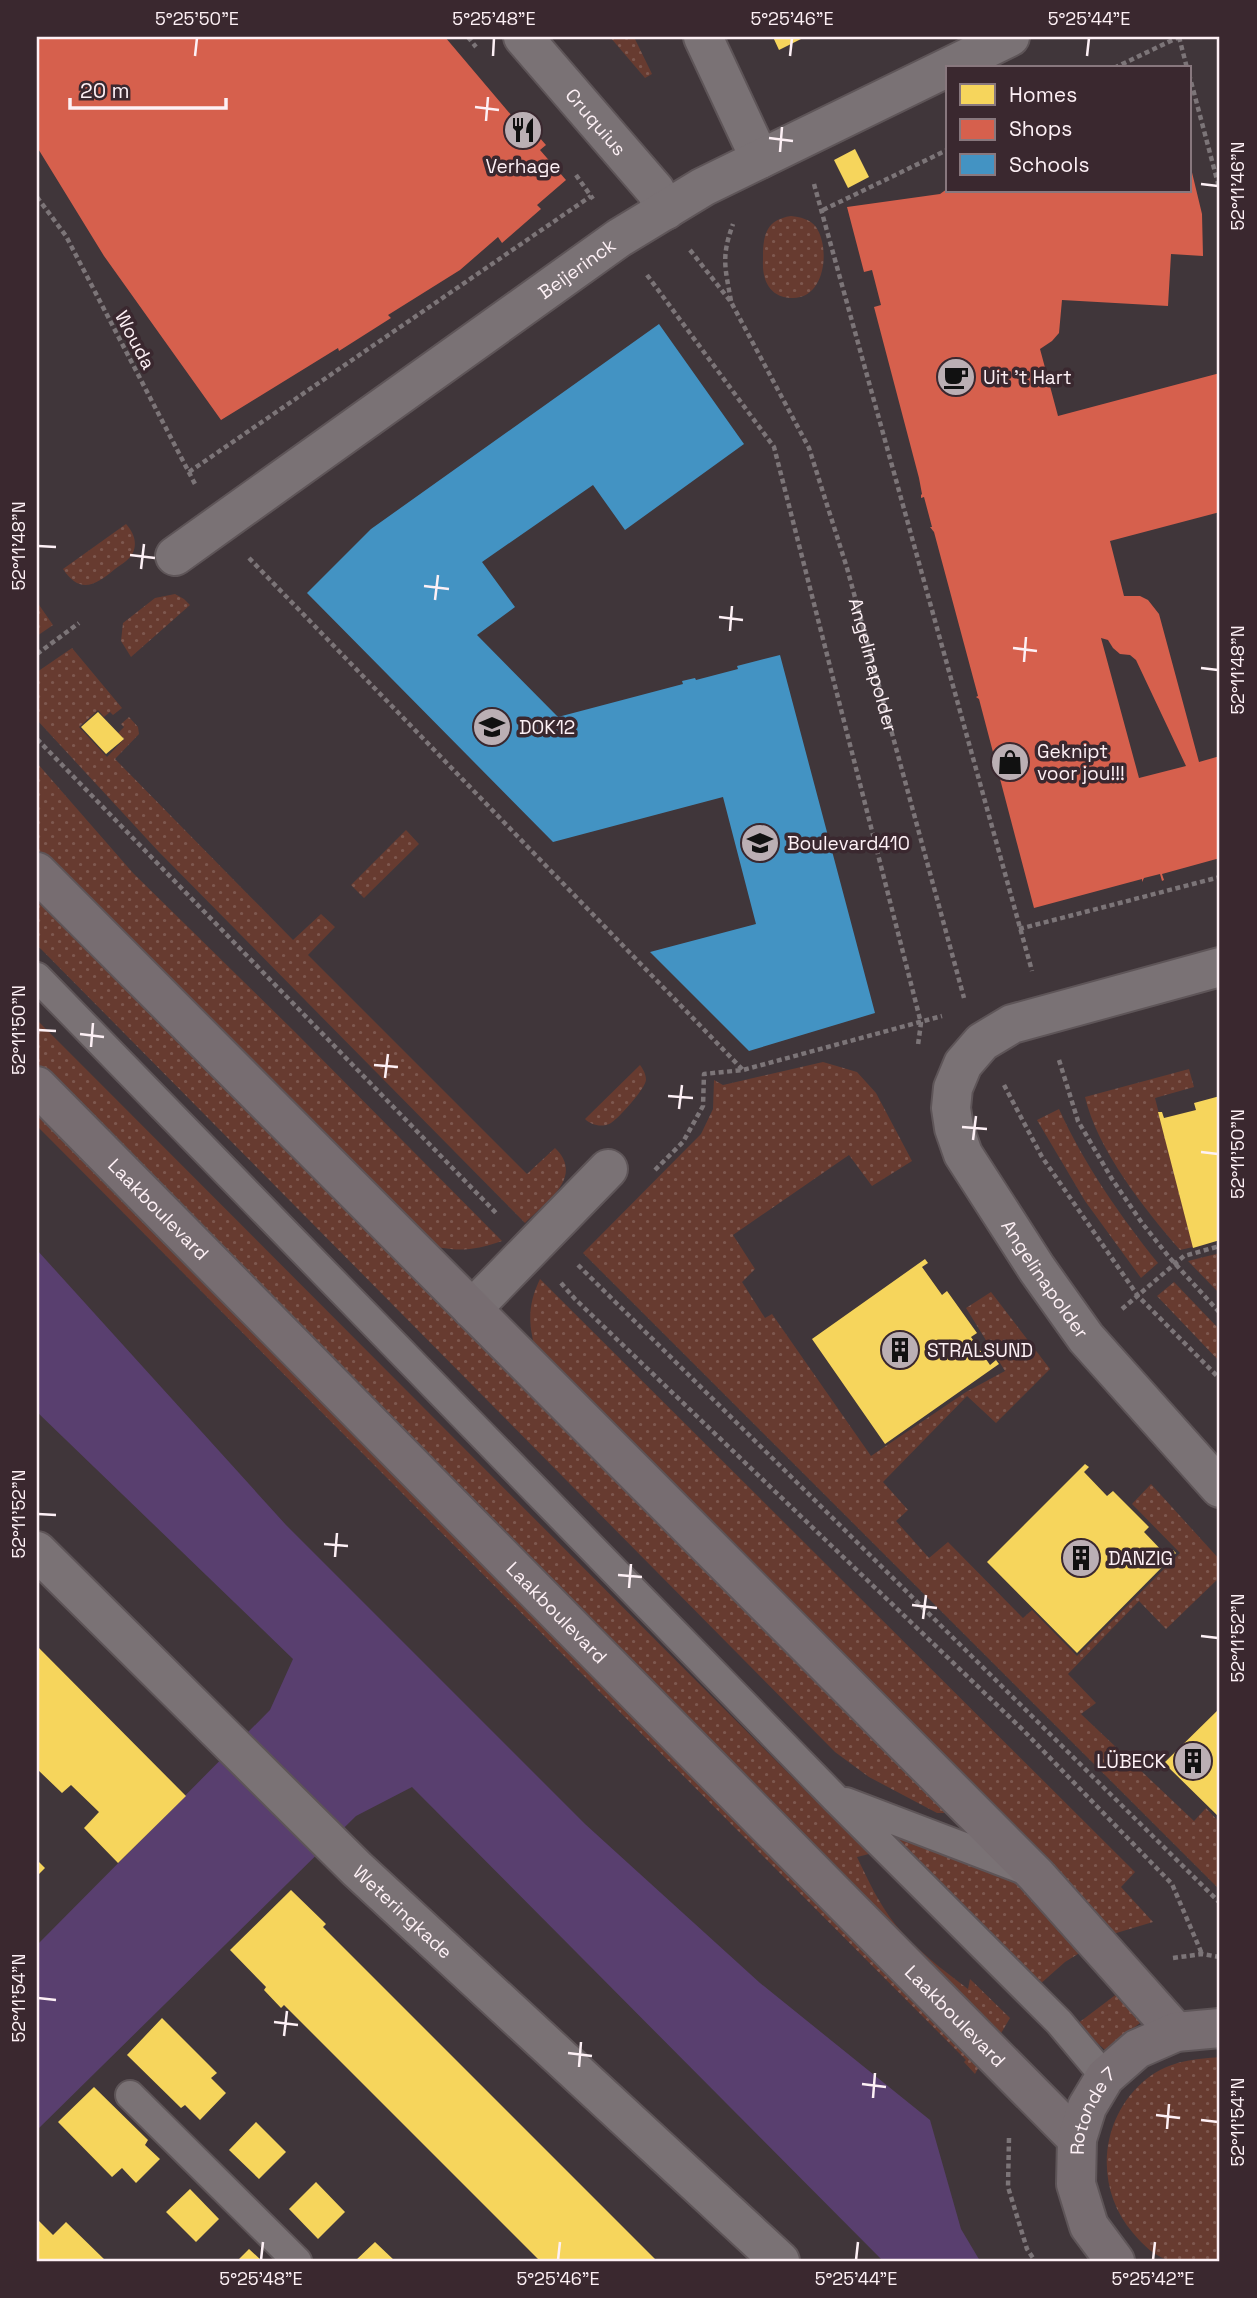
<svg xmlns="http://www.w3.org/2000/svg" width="1257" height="2298" font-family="'Space Grotesk',sans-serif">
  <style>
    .grass { fill: url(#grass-dots) }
    .water { fill: #593f6f }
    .homes { fill: #f6d55c }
    .shops { fill: #d6604d; fill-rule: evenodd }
    .schools { fill: #4393c3 }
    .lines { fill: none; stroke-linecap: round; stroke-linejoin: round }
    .lane-casing { stroke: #5e5558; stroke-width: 32 }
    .street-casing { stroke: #5e5558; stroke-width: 42 }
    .secondary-casing { stroke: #5e5558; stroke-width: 42 }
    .path { stroke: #7c7578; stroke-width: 4.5; stroke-dasharray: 5 3.5; stroke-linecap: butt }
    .lane { stroke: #7a7275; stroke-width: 28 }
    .street { stroke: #7a7275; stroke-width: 38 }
    .secondary { stroke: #776d71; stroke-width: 38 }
    .ticks { fill: none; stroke: #fdf0f5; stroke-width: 2.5 }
    .labels { text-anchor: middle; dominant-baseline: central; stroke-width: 7; stroke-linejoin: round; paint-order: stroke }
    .street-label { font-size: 19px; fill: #fdf0f5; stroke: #3a282f }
    .poi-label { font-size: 19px; fill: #fdf0f5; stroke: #3a282f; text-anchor: start }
    .neatline { fill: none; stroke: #fdf0f5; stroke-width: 2.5 }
    .ticks-label { font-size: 18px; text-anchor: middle; fill: #fdf0f5 }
  </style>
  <defs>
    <pattern id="grass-dots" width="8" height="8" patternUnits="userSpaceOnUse" patternTransform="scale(1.75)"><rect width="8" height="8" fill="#673b30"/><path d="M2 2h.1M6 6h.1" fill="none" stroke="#7e584f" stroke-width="1.8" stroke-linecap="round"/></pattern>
  </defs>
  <rect width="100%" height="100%" fill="#40363a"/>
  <path class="grass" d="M610,37h24l18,37 -7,4z
    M791,216c9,1 19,3 25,11 15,22 9,74 -26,71 -22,-2 -28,-20 -27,-38 0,-24 2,-40 28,-44z
    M126,524c6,7 11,15 8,26 -2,8 -12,14 -19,19 -19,16 -35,26 -52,0z
    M175,594l9,5 6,6 -59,52 -10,-16 2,-18 32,-25z
    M37,602l16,23 -16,11z
    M72,648l50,60 -9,7 -3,-3 -6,5 -6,-7 -19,17 28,30 17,-18 -6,-6 6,-6 -3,-3 8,-7 9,10 1,7 -24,25 178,181 28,-26 14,13 -27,28 219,219 28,-26c30,29 -9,54 -30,75l-367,-372 -121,-131v-48z
    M37,763l96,110 162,159 207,209c-29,10 -45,11 -74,4l-334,-330 -57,-64z
    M406,830l13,14 -55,54 -13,-13z
    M37,901l908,908 -1,4h-7l-68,-36 -34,-25 -798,-807z
    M37,1020l832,834 -12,3c11,23 22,47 38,67 20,25 48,46 73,65l2,-10 40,39 -10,17 -963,-968z
    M823,1062l34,10 19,21 36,68 -40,25 -23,-31 -116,80 22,34 -13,13 23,36 7,-4 99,142 95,-64 39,-21 -39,-63 25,-16 59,77 -54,54 -29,-27 -84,86 25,28 -12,11 33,37 19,-16 75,76 9,-8 45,46 103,-103 -48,-49 19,-20 69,76v17l-54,52 -27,-28 -71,73 28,29 -15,11 113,107 12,-13 14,15v67l-637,-637 118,-119 12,-25 1,-29 9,5z
    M640,1065c3,4 6,9 6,15 -1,9 -27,38 -35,43 -9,5 -20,2 -26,-4z
    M1189,1069l5,18 -39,11 38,149 -13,3c-35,-40 -83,-101 -95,-153z
    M1059,1109c25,55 61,107 99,154l-17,15 -56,-77 -48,-81z
    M37,1111l946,948 -8,15 -11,-12 2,-2 -929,-934z
    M1220,1253v41l-32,-33z
    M540,1279l595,593 -14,15 32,35 -40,12 -576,-580c-9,-28 -10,-48 3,-75z
    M1174,1282l46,48v32l-63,-66z
    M898,1833l93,37 35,19 60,60 -21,13 -26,23 -143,-145z
    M1122,1990l20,28 -2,5 -35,27 -28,-26z
    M1220,2057v204c-15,0 -34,4 -48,0 -16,-3 -29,-16 -39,-28 -40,-46 -34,-118 16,-156 21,-16 46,-18 71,-20z"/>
  <path class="water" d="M37,1250l249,275 299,299 175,159 170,137 31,109 19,32h-97l-471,-474 -56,29 -319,314v-185l233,-235 23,-51 -256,-247z"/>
  <path class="homes" d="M773,37h32l-26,13z
    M855,149l14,28 -21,11 -14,-28z
    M98,712l26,27 -18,15 -25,-27z
    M1220,1096v144l-27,8 -35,-136h4l2,6 32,-8 -2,-7z
    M925,1259l3,4 -6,4 20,28 5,-4 30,42 -6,4 19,28 6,-5 3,4 -114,80 -73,-105z
    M1085,1464l4,3 -5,5 23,24 6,-5 36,36 -5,5 23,24 6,-6 3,3 -99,100 -90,-91z
    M37,1646l149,150 -68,67 -34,-35 15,-16 -28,-27 -9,8 -25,-24z
    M1220,1708v110l-56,-55z
    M37,1860l8,8 -8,8z
    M291,1890l35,34 -3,3 334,334h-117l-256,-256 -3,3 -17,-18 2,-3 -36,-37z
    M162,2018l55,55 -6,5 15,15 -26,27 -15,-15 -4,3 -54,-53z
    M94,2087l54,53 -3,5 15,14 -24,24 -14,-15 -10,9 -54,-55z
    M256,2122l30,30 -27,27 -30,-29z
    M316,2182l29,30 -27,27 -29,-30z
    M190,2189l29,30 -23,23 -30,-30z
    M37,2219l16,16 13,-13 40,39h-69z
    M375,2242l20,19h-40z
    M249,2249l13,12h-25z"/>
  <path class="shops" d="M37,37h408l67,79 5,-4 29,33 -6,5 26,30 -29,25 4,4 -39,34 -4,-6 -38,33 -72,45 3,3 -52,33 -1,-3 -117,72 -117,-164 -67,-109z
    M1189,160l13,54 1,42 -32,-2 -3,52 -106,-6 -3,33 -7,8 -12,8 18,67 162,-43v139l-110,29 14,55h16l8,4 11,14 40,148 21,-6v102l-58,16 2,6 -2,1 -2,-7 -16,4 -2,4v-3l-108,29 -55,-209 -3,-2 2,-1 -44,-164 -4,-5h2l-8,-30 -3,1v-3l1,-1 -3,-16 -45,-171 7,-2 -9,-35 -8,2 -17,-65 93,-13 7,-5v2h242zM1101,638l7,2 5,8 7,6 10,1 6,5 50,106 -47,12z"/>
  <path class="schools" d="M659,324l85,120 -119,86 -32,-45 -111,77 33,45 -38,28 81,82 125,-33 -1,-3 13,-3 1,2 42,-11 -1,-3 43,-11 95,358 -126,38 -99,-99 106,-28 -33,-127 -170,45 -246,-249 64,-64z"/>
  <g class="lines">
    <defs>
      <path id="lane" d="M37,977l798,821 224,224 46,55
        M846,1802l181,69
        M130,2095l167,166"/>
      <g id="street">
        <path id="s2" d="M523,37l132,153 11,20"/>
        <path d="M703,37l57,122"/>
        <path id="s3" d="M175,556l444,-318 84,-51 307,-150"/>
        <path id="s4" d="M1220,967l-208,57 -30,18 -19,22 -10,24 -2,20 3,20 9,26 74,115 49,69 134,150"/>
        <path d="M472,1309l136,-140"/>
        <path id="s5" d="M37,1551l320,318 423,392"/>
      </g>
      <g id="secondary">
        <path d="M37,872l999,1003 140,157"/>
        <path id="s6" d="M37,1086l1040,1053"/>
        <path id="s7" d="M1115,2261l-26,-35 -13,-42 1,-45 10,-32 18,-30 32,-28 39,-17 44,-4"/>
      </g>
    </defs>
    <use href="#lane" class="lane-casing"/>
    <use href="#street" class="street-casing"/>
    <use href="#secondary" class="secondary-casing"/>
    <g class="path">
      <path d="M468,37l8,10"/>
      <path d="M1179,37l8,31"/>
      <path d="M1114,68l65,-31"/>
      <path d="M1189,74l31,117"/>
      <path d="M576,175l17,24"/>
      <path d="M814,184l218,787"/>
      <path d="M37,197l29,39 129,248"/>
      <path d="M823,210l124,-60"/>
      <path id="s1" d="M690,250l41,52 78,146 38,120 117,430"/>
      <path d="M647,275l127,172 147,576 -3,22"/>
      <path d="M731,301c-6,-34 -10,-44 2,-77"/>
      <path d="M189,472l402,-276"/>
      <path d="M249,558l494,512"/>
      <path d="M37,654l42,-31"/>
      <path d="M37,739l461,476"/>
      <path d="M1019,929l201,-52"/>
      <path d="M1059,1060l19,61 34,58 30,44 27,34 51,56"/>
      <path d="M1004,1085l38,72 96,139 82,83"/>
      <path d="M655,1170l28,-28 20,-36 1,-32 39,-4 199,-54"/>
      <path d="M578,1265l642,638"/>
      <path d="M561,1283l14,16 448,431 149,154 30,70"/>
      <path d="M1122,1309l62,-53 36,-10"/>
      <path d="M1173,1958l29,-4 18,3"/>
      <path d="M1009,2138l-1,49 19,62 8,12"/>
    </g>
    <use href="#lane" class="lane"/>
    <use href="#street" class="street"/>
    <use href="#secondary" class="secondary"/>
  </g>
  <path class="ticks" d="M195,56l2,-18M493,56l1,-18M790,56l2,-18M1087,56l2,-18M475,107l24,3M486,121l2,-24M769,138l24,3M780,152l2,-25M1201,184l17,2M38,546l18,1M130,555l25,3M141,569l3,-25M424,586l25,3M435,600l3,-25M719,617l24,3M730,631l2,-25M1013,648l24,3M1024,662l2,-25M1201,668l17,2M38,1030l18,1M80,1034l24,3M91,1047l2,-24M374,1065l24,2M385,1078l3,-24M668,1096l25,2M679,1109l3,-24M962,1127l25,2M973,1140l3,-24M1201,1152l17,2M38,1514l18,1M324,1544l24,2M335,1557l2,-24M618,1575l24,2M629,1588l2,-24M912,1605l25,3M923,1619l3,-24M1201,1636l17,2M38,1998l18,2M274,2022l24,3M284,2036l3,-25M568,2053l24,3M579,2067l2,-25M862,2084l24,3M873,2098l2,-25M1156,2115l24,3M1201,2120l17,2M1167,2129l2,-25M261,2260l2,-18M558,2260l2,-18M856,2260l2,-18M1153,2260l2,-18"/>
  <defs>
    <symbol id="restaurant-disc" viewBox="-11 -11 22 22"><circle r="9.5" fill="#bbafb4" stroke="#3a282f"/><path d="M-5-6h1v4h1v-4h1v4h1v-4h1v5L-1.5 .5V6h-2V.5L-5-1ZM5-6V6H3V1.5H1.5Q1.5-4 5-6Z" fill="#111"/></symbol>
    <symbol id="cafe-disc" viewBox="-11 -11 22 22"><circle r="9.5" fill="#bbafb4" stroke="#3a282f"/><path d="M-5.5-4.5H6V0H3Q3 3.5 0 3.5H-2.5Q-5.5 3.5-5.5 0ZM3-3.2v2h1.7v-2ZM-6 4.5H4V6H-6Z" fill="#111"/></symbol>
    <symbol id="school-disc" viewBox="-11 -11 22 22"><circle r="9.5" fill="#bbafb4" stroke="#3a282f"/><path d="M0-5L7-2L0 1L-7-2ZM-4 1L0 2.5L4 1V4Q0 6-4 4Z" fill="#111"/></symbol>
    <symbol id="shop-disc" viewBox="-11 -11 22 22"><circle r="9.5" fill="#bbafb4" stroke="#3a282f"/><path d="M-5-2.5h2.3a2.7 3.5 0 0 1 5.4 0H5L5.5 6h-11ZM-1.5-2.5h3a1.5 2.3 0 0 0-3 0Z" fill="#111"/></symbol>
    <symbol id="building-disc" viewBox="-11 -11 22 22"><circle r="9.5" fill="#bbafb4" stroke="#3a282f"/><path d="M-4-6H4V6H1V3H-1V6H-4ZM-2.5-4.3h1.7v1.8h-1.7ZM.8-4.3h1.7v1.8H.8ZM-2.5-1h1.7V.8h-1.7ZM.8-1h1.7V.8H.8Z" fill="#111"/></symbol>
  </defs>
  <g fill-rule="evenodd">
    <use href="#restaurant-disc" x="501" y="108" width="44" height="44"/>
    <use href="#cafe-disc" x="934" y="355" width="44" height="44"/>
    <use href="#school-disc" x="470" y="705" width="44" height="44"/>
    <use href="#shop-disc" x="988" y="740" width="44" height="44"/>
    <use href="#school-disc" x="738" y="821" width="44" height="44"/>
    <use href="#building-disc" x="878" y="1328" width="44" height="44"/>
    <use href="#building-disc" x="1059" y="1536" width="44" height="44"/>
    <use href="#building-disc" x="1171" y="1739" width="44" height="44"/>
  </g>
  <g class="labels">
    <g class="street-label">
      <text stroke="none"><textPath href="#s2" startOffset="112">Cruquius</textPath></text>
      <text stroke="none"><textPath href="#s3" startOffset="494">Beijerinck</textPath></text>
      <text transform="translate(135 340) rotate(62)">Wouda</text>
      <text stroke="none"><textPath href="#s1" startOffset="458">Angelinapolder</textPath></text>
      <text stroke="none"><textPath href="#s6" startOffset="173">Laakboulevard</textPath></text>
      <text stroke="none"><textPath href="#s4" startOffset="523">Angelinapolder</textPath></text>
      <text stroke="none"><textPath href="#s6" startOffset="740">Laakboulevard</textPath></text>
      <text stroke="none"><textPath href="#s5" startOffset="514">Weteringkade</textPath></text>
      <text stroke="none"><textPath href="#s6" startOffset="1307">Laakboulevard</textPath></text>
      <text stroke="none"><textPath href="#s7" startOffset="164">Rotonde 7</textPath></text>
    </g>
    <g class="poi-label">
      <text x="523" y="166" text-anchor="middle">Verhage</text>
      <text x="983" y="377">Uit 't Hart</text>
      <text x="519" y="727">DOK12</text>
      <text x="1037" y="751">Geknipt<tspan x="1037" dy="22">voor jou!!!</tspan></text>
      <text x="787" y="843">Boulevard410</text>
      <text x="927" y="1350">STRALSUND</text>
      <text x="1108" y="1558">DANZIG</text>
      <text x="1166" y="1761" text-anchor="end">LÜBECK</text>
    </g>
  </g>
  <rect width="1257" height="2298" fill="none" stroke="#3a282f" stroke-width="77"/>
  <rect x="946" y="66" width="245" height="126" fill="#3a282f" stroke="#88787e" stroke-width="2"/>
  <rect x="960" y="84" width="35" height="21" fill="#f6d55c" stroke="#88787e" stroke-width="2"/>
  <text x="1009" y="102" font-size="21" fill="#fdf0f5">Homes</text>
  <rect x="960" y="119" width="35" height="21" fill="#d6604d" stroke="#88787e" stroke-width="2"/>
  <text x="1009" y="136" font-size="21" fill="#fdf0f5">Shops</text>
  <rect x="960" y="154" width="35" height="21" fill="#4393c3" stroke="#88787e" stroke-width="2"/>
  <text x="1009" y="172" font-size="21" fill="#fdf0f5">Schools</text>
  <path d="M70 98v10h156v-10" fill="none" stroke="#fdf0f5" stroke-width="3.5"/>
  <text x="80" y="98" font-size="21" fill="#fdf0f5" stroke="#3a282f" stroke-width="5" paint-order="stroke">20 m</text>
  <rect x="38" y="38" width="1180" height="2222" class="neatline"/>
  <g class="ticks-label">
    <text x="197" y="25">5°25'50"E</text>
    <text x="494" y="25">5°25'48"E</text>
    <text x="792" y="25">5°25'46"E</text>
    <text x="1089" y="25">5°25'44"E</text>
    <text transform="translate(1238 186) rotate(-90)" y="6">52°11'46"N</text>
    <text transform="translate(19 546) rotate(-90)" y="6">52°11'48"N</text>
    <text transform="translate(1238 670) rotate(-90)" y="6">52°11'48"N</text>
    <text transform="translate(19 1030) rotate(-90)" y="6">52°11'50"N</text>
    <text transform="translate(1238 1154) rotate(-90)" y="6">52°11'50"N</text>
    <text transform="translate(19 1514) rotate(-90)" y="6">52°11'52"N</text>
    <text transform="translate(1238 1638) rotate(-90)" y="6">52°11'52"N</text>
    <text transform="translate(19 1998) rotate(-90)" y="6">52°11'54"N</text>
    <text transform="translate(1238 2122) rotate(-90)" y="6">52°11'54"N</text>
    <text x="261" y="2285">5°25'48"E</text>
    <text x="558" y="2285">5°25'46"E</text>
    <text x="856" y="2285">5°25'44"E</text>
    <text x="1153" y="2285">5°25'42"E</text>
  </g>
</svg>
